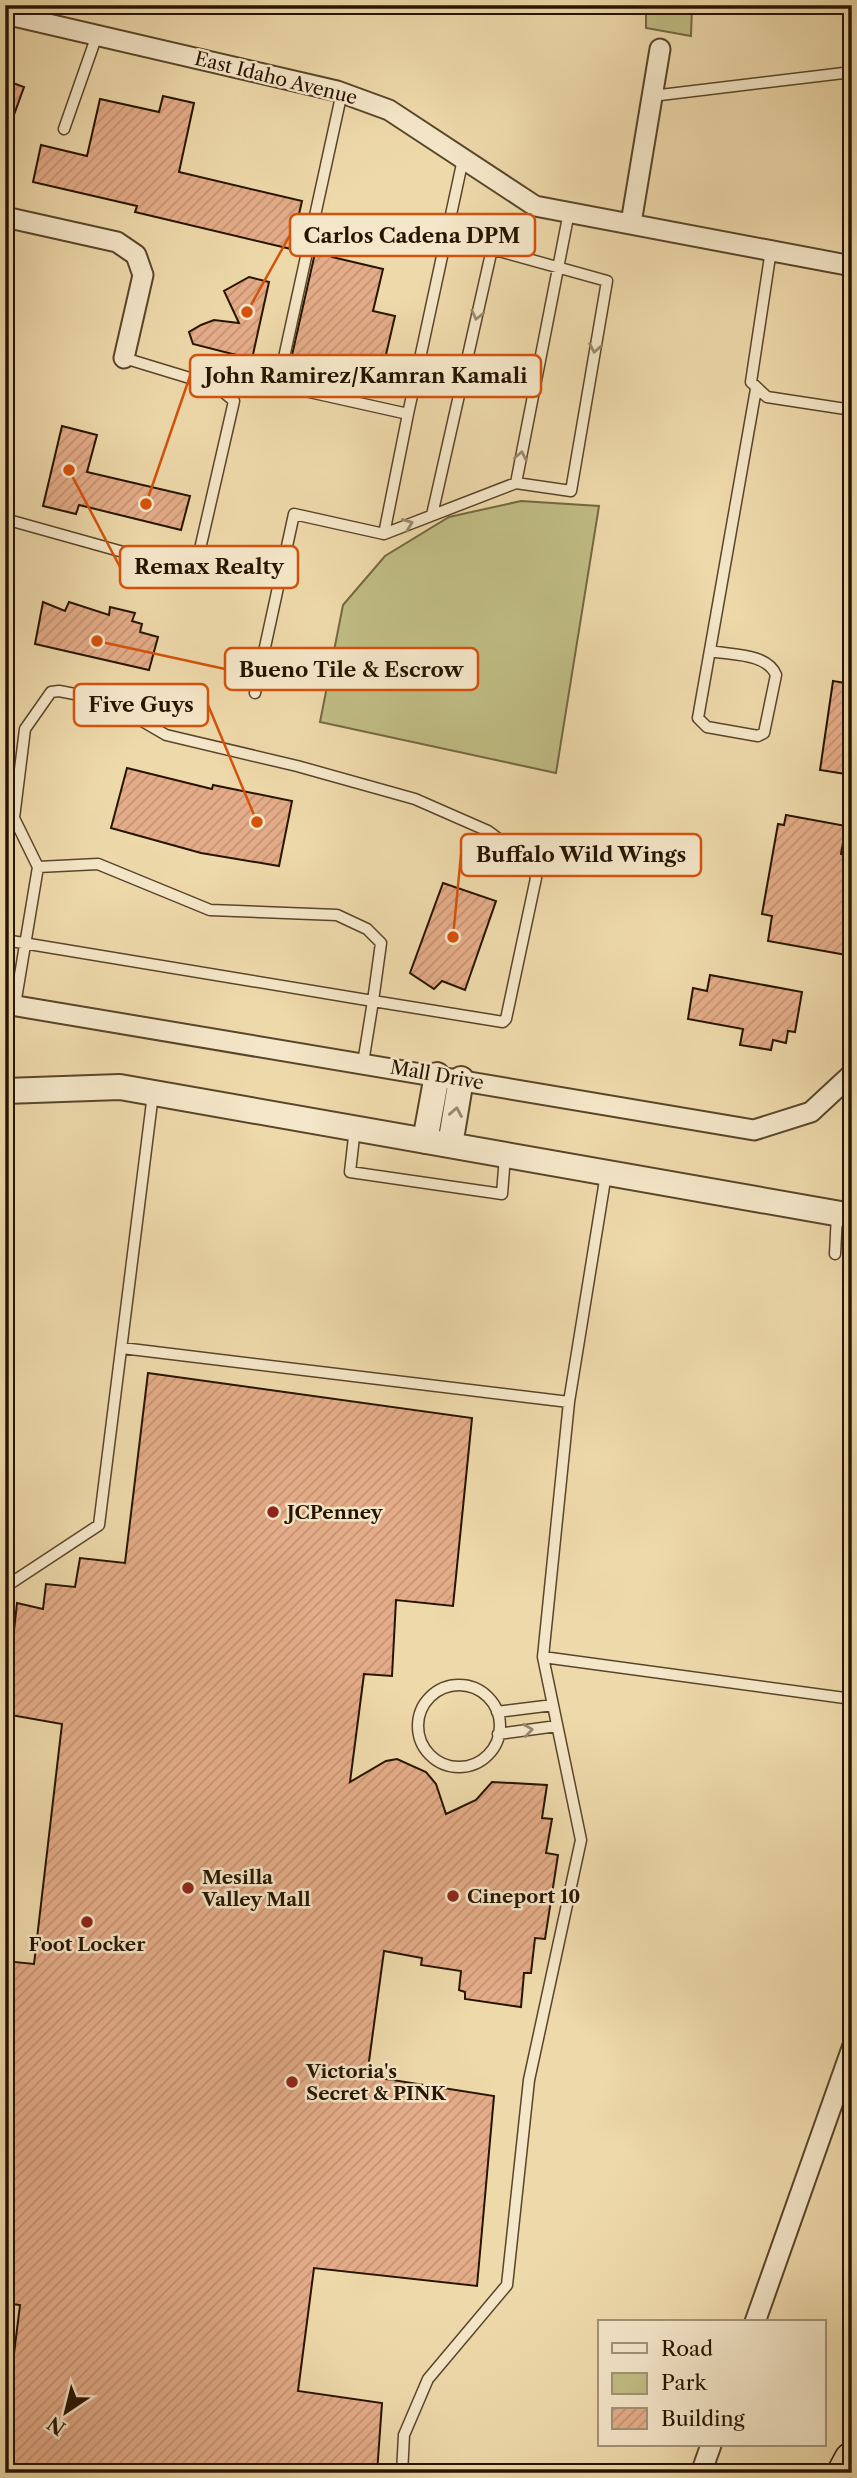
<svg xmlns="http://www.w3.org/2000/svg" width="857" height="2478" font-family="'Libre Caslon Text',serif">
  <style>
    .green { fill: #c0bd84; stroke: #746842; stroke-width: 2 }
    .building { fill: url(#building-hatch); stroke: #271400; stroke-width: 2 }
    .lines { fill: none; stroke-linecap: round; stroke-linejoin: round }
    .service-casing { stroke: #59452a; stroke-width: 13 }
    .minor-casing { stroke: #59452a; stroke-width: 23 }
    .tertiary-casing { stroke: #59452a; stroke-width: 28 }
    .motorway-casing { stroke: #271400; stroke-width: 38 }
    .service { stroke: #f4e6c8; stroke-width: 10 }
    .minor { stroke: #f4e6c8; stroke-width: 19 }
    .tertiary { stroke: #f4e6c8; stroke-width: 24 }
    .motorway { stroke: #eed9aa; stroke-width: 35 }
    .oneway { stroke: #98886e }
    .poi-dot { fill: #8f2418; stroke: #f4e6c8; stroke-width: 2.5 }
    .labels { text-anchor: middle; dominant-baseline: central; stroke-width: 5; stroke-linejoin: round; paint-order: stroke }
    .street-label { font-size: 19px; fill: #271400; stroke: #f4e6c8 }
    .poi-label { font-size: 19px; font-weight: bold; fill: #271400; stroke: #f4e6c8; text-anchor: start }
    .leader { fill: none; stroke: #d5520b; stroke-width: 2.5 }
    .callout-dot { fill: #d5520b; stroke: #f4e6c8; stroke-width: 2.5 }
    .callout { fill: #f4e6c8; stroke: #d5520b; stroke-width: 2.5 }
    .callout-label { font-size: 21px; text-anchor: middle; font-weight: bold; fill: #271400 }
  </style>
  <defs>
    <pattern id="building-hatch" width="6" height="6" patternUnits="userSpaceOnUse" patternTransform="scale(1.75)"><rect width="6" height="6" fill="#e4ac88"/><path d="M-1 1l2-2M0 6l6-6M5 7l2-2" fill="none" stroke="#c49374"/></pattern>
  </defs>
  <rect width="100%" height="100%" fill="#eed9aa"/>
  <filter id="stains"><feTurbulence type="fractalNoise" baseFrequency=".00286" numOctaves="4"/><feColorMatrix values="0 0 0 0 .2 0 0 0 0 .09 0 0 0 0 .02 0 0 0 .5 -.17"/></filter>
  <radialGradient id="worn" r=".72"><stop offset=".6" stop-color="#630" stop-opacity="0"/><stop offset="1" stop-color="#630" stop-opacity=".3"/></radialGradient>
  <path class="green" d="M646,5h46l-1,31 -45,-8z
    M521,501l78,5 -43,267 -236,-51 23,-117 42,-49 64,-39z"/>
  <path class="building" d="M5,80l19,7 -17,47 -2,-1z
    M163,96l31,7 -15,69 123,29 -11,48 -156,-37 2,-6 -104,-24 8,-37 46,11 13,-57 59,13z
    M317,244l17,4 -2,9 51,12 -10,42 22,5 -18,77 -89,-20z
    M249,277l20,5 -17,77 -59,-15 -4,-12 12,-7 13,-5 25,3 -15,-32z
    M62,426l35,9 -10,37 103,24 -9,34 -102,-25 -3,9 -33,-8z
    M43,602l22,9 4,-9 40,13 1,-8 25,6 -3,8 10,3 -2,8 18,5 -9,33 -114,-26z
    M833,681l19,3v91l-32,-5z
    M127,768l85,21 1,-4 79,16 -13,65 -78,-13 -90,-25z
    M786,815l60,11 -5,28 11,2 -4,39 4,1v60l-84,-15 4,-25 -10,-2 16,-90 6,1z
    M443,883l53,18 -31,89 -23,-9 -8,8 -24,-16z
    M710,975l92,17 -7,40 -7,-1 -2,12 -13,-3 -2,10 -31,-5 3,-16 -55,-10 5,-31 14,3z
    M148,1373l324,45 -19,188 -57,-6 -4,76 -28,-2 -14,108 36,-21 11,-2 29,13 10,12 10,30 30,-14 16,-18 55,3 -5,33 10,1 -6,34 12,2 -13,84 -10,-1 -4,35h-7l-3,34 -56,-8v-7l-6,-2 2,-19 -40,-6 1,-7 -38,-7 -17,125 127,20 -17,190 -163,-18 -16,123 84,12 -5,70h-372v-47l15,-121 -15,-2v-342l29,3 28,-240 -57,-10 12,-111 26,6 3,-25 29,3 5,-29 45,5z"/>
  <g class="lines">
    <defs>
      <path id="service" d="M342,92l-64,293 130,29 55,-255
        M652,96l200,-24
        M64,129l33,-94
        M771,250l-20,132 16,15 85,13
        M432,515l60,-266 115,32 -36,210 -55,-8
        M5,519l179,50 16,-20 34,-148 -18,-15 -92,-28
        M384,534l132,-51 53,-271
        M710,651c21,4 57,2 66,24l-12,58 -6,3 -51,-9 -9,-9 58,-329
        M255,693l39,-179 90,20 24,-120
        M5,940l368,61 8,-58 -14,-14 -30,-14 -127,-5 -112,-46 -60,3
        M15,1005l23,-138 -24,-49 11,-89 26,-37 8,-1 47,9 60,35 131,31 118,33 73,32 43,32 5,15 -30,141 -3,3 -130,-21 -10,62
        M355,1128l-5,44 152,22 3,-38
        M835,1254l2,-40
        M122,1348l447,54
        M5,1587l94,-62 54,-431
        M543,1657l309,42
        M418 1726a41 41 0 1 1 82 0a41 41 0 1 1-82 0Z
        M497,1712l56,-7
        M498,1734l59,-8
        M402,2473l2,-38 24,-56 79,-94 22,-205 52,-240 -38,-183 26,-255 37,-228"/>
      <path id="minor" d="M5,14l332,77 52,19 146,96 317,60
        M5,217l112,25 19,13 7,20 -19,83
        M631,223l29,-174
        M5,1004l749,126 57,-18 41,-38
        M755,2322l97,-274
        M701,2473l10,-28"/>
      <path id="tertiary" d="M5,1091l115,-4 732,129
        M425,1141l12,-66
        M450,1145l11,-66"/>
      <path id="motorway" d="M845,2473l7,-13"/>
    </defs>
    <use href="#service" class="service-casing"/>
    <use href="#minor" class="minor-casing"/>
    <use href="#tertiary" class="tertiary-casing"/>
    <use href="#motorway" class="motorway-casing"/>
    <use href="#service" class="service"/>
    <use href="#minor" class="minor"/>
    <use href="#tertiary" class="tertiary"/>
    <use href="#motorway" class="motorway"/>
  </g>
  <defs><path id="oneway-chevron" d="M-2-3.5L2.5 0L-2 3.5" fill="none" stroke-width="1.6" stroke-linecap="round" stroke-linejoin="round" transform="scale(1.75)"/></defs>
  <g class="oneway">
    <use href="#oneway-chevron" transform="translate(477 315) rotate(103)"/>
    <use href="#oneway-chevron" transform="translate(595 348) rotate(100)"/>
    <use href="#oneway-chevron" transform="translate(521 456) rotate(-79)"/>
    <use href="#oneway-chevron" transform="translate(408 524) rotate(-21)"/>
    <use href="#oneway-chevron" transform="translate(456 1112) rotate(-80)"/>
    <use href="#oneway-chevron" transform="translate(528 1730) rotate(-8)"/>
  </g>
  <g class="poi-dot">
    <circle cx="273" cy="1512" r="7"/>
    <circle cx="188" cy="1888" r="7"/>
    <circle cx="453" cy="1896" r="7"/>
    <circle cx="87" cy="1922" r="7"/>
    <circle cx="292" cy="2082" r="7"/>
  </g>
  <g class="labels">
    <g class="street-label">
      <text transform="translate(276 78) rotate(14)">East Idaho Avenue</text>
      <text transform="translate(437 1075) rotate(10)">Mall Drive</text>
    </g>
    <g class="poi-label">
      <text x="287" y="1512">JCPenney</text>
      <text x="202" y="1877">Mesilla<tspan x="202" dy="22">Valley Mall</tspan></text>
      <text x="467" y="1896">Cineport 10</text>
      <text x="87" y="1944" text-anchor="middle">Foot Locker</text>
      <text x="306" y="2071">Victoria's<tspan x="306" dy="22">Secret &amp; PINK</tspan></text>
    </g>
  </g>
  <path class="leader" d="M247 312L290 235M146 504L190 376M69 470L120 567M97 641L225 669M257 822L208 705M453 937L461 855"/>
  <g class="callout-dot">
    <circle cx="247" cy="312" r="7"/>
    <circle cx="146" cy="504" r="7"/>
    <circle cx="69" cy="470" r="7"/>
    <circle cx="97" cy="641" r="7"/>
    <circle cx="257" cy="822" r="7"/>
    <circle cx="453" cy="937" r="7"/>
  </g>
  <g class="callout">
    <rect x="290" y="214" width="245" height="42" rx="7"/>
    <rect x="190" y="355" width="351" height="42" rx="7"/>
    <rect x="120" y="546" width="178" height="42" rx="7"/>
    <rect x="225" y="648" width="253" height="42" rx="7"/>
    <rect x="74" y="684" width="134" height="42" rx="7"/>
    <rect x="461" y="834" width="240" height="42" rx="7"/>
  </g>
  <g class="callout-label">
    <text x="412" y="243">Carlos Cadena DPM</text>
    <text x="366" y="383">John Ramirez/Kamran Kamali</text>
    <text x="209" y="574">Remax Realty</text>
    <text x="351" y="677">Bueno Tile &amp; Escrow</text>
    <text x="141" y="712">Five Guys</text>
    <text x="581" y="862">Buffalo Wild Wings</text>
  </g>
  <rect width="857" height="2478" fill="none" stroke="#eed9aa" stroke-width="28"/>
  <rect x="7" y="7" width="843" height="2464" fill="none" stroke="#271400" stroke-width="3.5"/>
  <rect x="14" y="14" width="829" height="2450" fill="none" stroke="#271400" stroke-width="2"/>
  <rect x="598" y="2320" width="228" height="126" fill="#f4e6c8" stroke="#a29278" stroke-width="2"/>
  <rect x="612" y="2343" width="35" height="10" fill="#f4e6c8" stroke="#a29278" stroke-width="2"/>
  <text x="661" y="2356" font-size="21" fill="#271400">Road</text>
  <rect x="612" y="2373" width="35" height="21" fill="#c0bd84" stroke="#a29278" stroke-width="2"/>
  <text x="661" y="2390" font-size="21" fill="#271400">Park</text>
  <rect x="612" y="2408" width="35" height="21" fill="url(#building-hatch)" stroke="#a29278" stroke-width="2"/>
  <text x="661" y="2426" font-size="21" fill="#271400">Building</text>
  <g transform="translate(66 2412) rotate(215)" stroke="#f4e6c8" stroke-width="5" paint-order="stroke">
  <path d="M0-5L12 26L0 18L-12 26Z" fill="#271400"/>
  <text y="-10" font-size="19" font-weight="bold" text-anchor="middle" fill="#271400">N</text>
  </g>
  <rect width="100%" height="100%" filter="url(#stains)"/>
  <rect width="100%" height="100%" fill="url(#worn)"/>
</svg>
